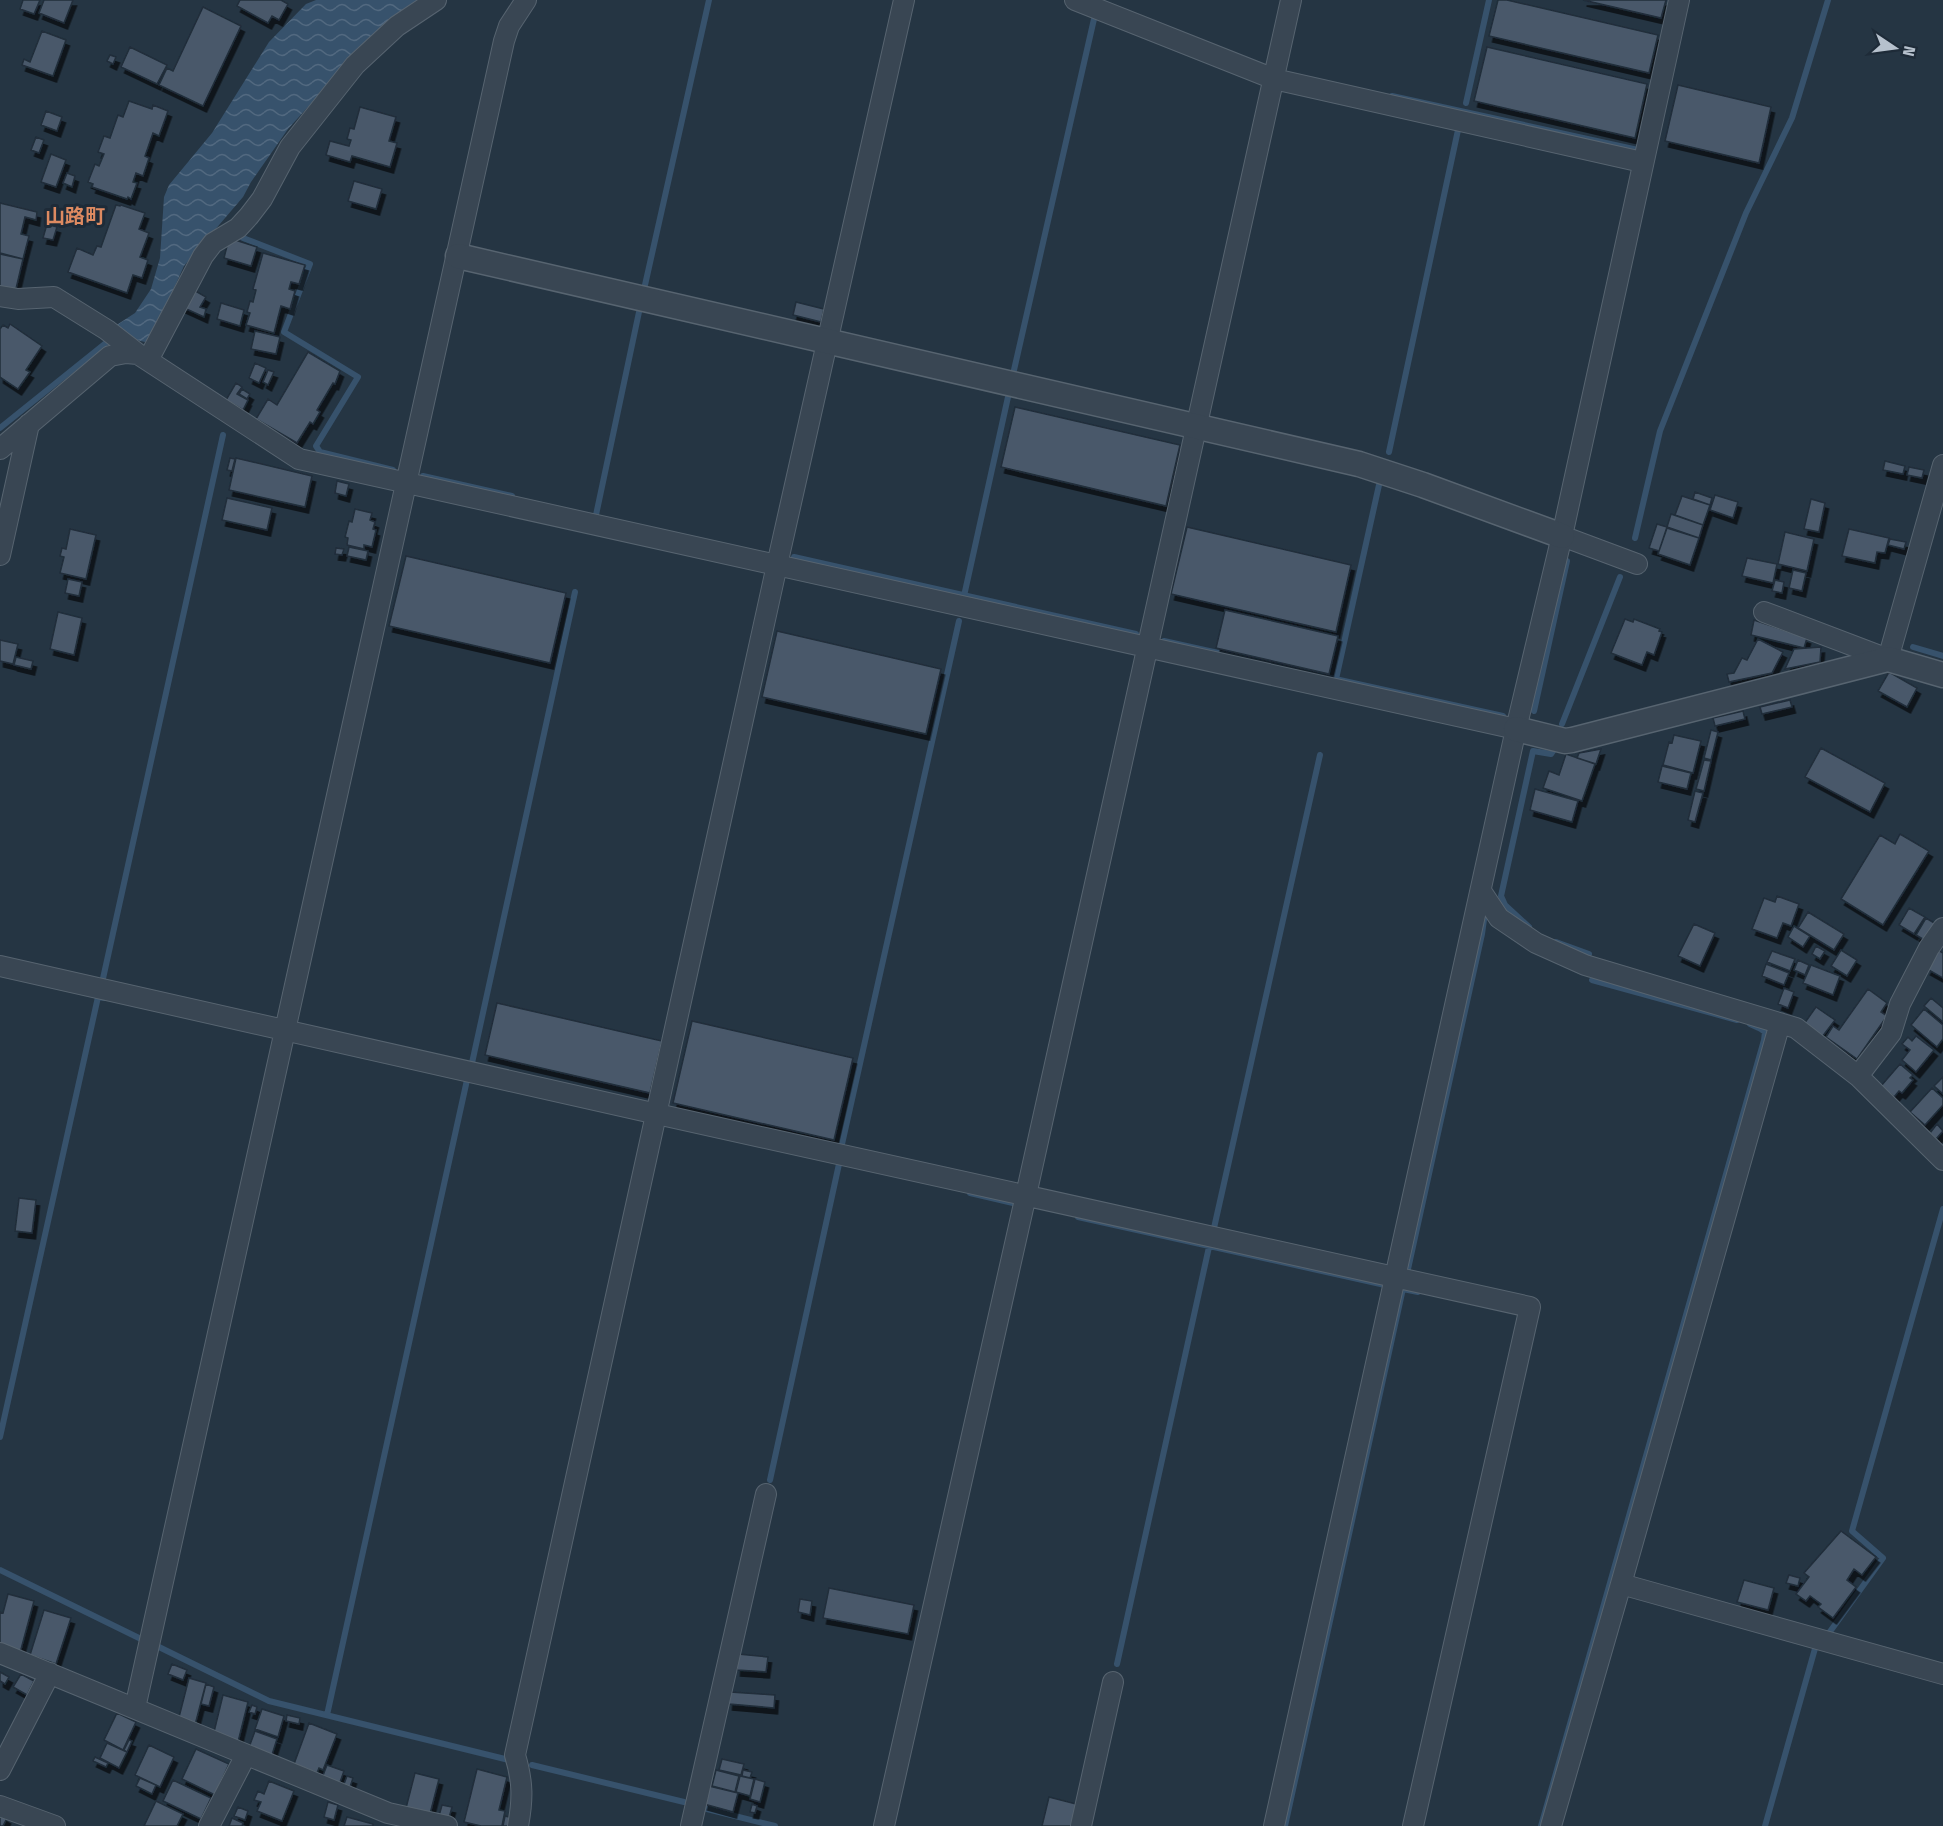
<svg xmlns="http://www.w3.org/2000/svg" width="1943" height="1826" font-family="'Fira Sans Condensed','Noto Sans JP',sans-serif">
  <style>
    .water { fill: url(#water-waves) }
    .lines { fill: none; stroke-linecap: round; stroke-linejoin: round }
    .stream { stroke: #37526c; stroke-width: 6 }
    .building { fill: #48596a; stroke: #202d3a; stroke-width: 1.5; filter: url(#shadow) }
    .minor-casing { stroke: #576470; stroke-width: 22 }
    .tertiary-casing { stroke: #576470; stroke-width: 27 }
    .minor { stroke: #394653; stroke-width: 20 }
    .tertiary { stroke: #394653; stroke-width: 24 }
    .labels { text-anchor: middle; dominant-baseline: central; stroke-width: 6; stroke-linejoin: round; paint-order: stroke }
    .quarter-label { font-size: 20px; font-weight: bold; fill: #dd8a61; stroke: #1e2b38 }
  </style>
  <defs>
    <pattern id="water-waves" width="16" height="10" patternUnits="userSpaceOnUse" patternTransform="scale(1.5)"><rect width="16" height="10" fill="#37526c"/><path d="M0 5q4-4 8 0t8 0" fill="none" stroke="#526980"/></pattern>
    <filter id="shadow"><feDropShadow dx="3.5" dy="6" stdDeviation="0" flood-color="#0009"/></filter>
  </defs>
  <rect width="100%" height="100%" fill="#253543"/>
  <path class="water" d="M316,0h104l-19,12 -35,31 -78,86 -37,53 -8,15 -59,69 -32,71 -7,5c-12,-2 -22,-10 -33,-14l23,-15 16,-24 9,-31 4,-61 5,-12 43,-52 57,-91 37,-38z"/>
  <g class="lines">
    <path class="stream" d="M1392,96l246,54
      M1466,103l23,-103
      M243,238l67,26 -26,68 74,45 -42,69 4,6 73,18
      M645,285l64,-285
      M1014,370l80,-351
      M0,428l112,-90
      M1389,452l69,-322
      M423,476l89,20
      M596,515l43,-203
      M1635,538l25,-107 86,-218 46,-95 36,-118
      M794,557l342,77
      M964,596l44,-199
      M1164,641l339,75
      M1913,647l30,9
      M1336,679l43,-194
      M1534,711l33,-150
      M1562,724l58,-147
      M1529,927l-24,-22 -4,-9 32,-145 18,3 2,-3
      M1556,942l33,12
      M1592,980l145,40
      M102,983l121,-548
      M472,1063l103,-471
      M842,1144l117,-523
      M970,1193l43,10
      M1078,1217l307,68
      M1214,1228l106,-473
      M1408,1269l74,-335 3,-22
      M1403,1289l15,3
      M0,1437l98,-440 7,1
      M770,1480l69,-316
      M0,1570l141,69
      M1829,1633l54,-75 -31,-27 91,-322
      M159,1647l110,54 240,59
      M1117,1664l92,-417
      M327,1715l140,-635
      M532,1765l152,37
      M703,1808l72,18
      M1285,1826l117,-533
      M1541,1826l223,-786 1,-8 -4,-3 -11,-5
      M1765,1826l51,-181"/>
  </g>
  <path class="building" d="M23,0h17l-6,14 -14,-5z
    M44,0h29l-9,23 -25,-10z
    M240,0h41l7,4 -9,16 -7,-4 -4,7 -31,-17z
    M1498,0h9l151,35 -9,38 -160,-37z
    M1583,0h83l-5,18z
    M203,7l38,19 -38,80 -44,-21 8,-17 6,3z
    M42,31l24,9 -13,36 -31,-11 2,-6 6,3z
    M130,47l37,18 -10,19 -36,-17z
    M1487,47l160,37 -12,54 -161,-37z
    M110,55l6,2 -3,7 -6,-3z
    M1678,85l93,22 -12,56 -94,-22z
    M129,101l23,8 1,-4 15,6 -9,25 -6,-3 -8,23 4,2 -6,18 -7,-3 -3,9 4,1 -6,16 -3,-2 -1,2 -35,-12 1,-3 -5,-2 7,-18 4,2 5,-12 -6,-2 6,-16 6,2 8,-23 5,2z
    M360,107l36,10 -7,24 8,2 -7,24 -38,-11 -2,6 -24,-7 4,-14 19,5 2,-6 -4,-1 3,-11 4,1z
    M46,111l16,6 -5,14 -16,-6z
    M36,137l8,3 -5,13 -8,-3z
    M51,154l15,6 -10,27 -15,-5z
    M67,173l8,3 -3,11 -9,-4z
    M354,181l28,8 -6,20 -28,-8z
    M0,203l37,9 -1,8 -11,-3 -4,17 8,2 -6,23 -23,-6z
    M116,205l4,1 1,-1 24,8 -6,16 10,4 -9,24 8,3 -6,18 -9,-3 -6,18 -59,-21 9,-24 16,7 4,-9 4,1z
    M47,224l10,3 -4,13 -10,-2z
    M229,238l28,9 -6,19 -27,-8z
    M263,253l42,12 -6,19 -8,-2 -2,7 6,2 -5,18 -9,-3 -7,27 -28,-8 4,-12 -3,-1 3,-11 3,1 3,-12 -3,-1z
    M0,254l23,5 -8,34 -15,-4z
    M192,289l14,8 -6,10 6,2 -2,8 -22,-10z
    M796,302l28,7 -3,13 -28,-7z
    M221,303l23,7 -4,16 -23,-7z
    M10,324l32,22 -16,24 4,2 -12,17 -18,-12v-48l3,-4 5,3z
    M255,331l25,6 -4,17 -25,-5z
    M308,352l32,19 -5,13 -2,-1 -16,27 3,2 -7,12 -3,-2 -13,21 -41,-24 12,-20 9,6z
    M255,363l11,5 -7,15 -10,-5z
    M268,370l6,2 -6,13 -5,-3z
    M236,383l6,4 -5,7 11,6 -5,10 -17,-10z
    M242,389l8,5 -3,5 -8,-5z
    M1015,407l165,38 -14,61 -165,-39z
    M230,458l5,1 -3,12 -5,-1z
    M236,458l76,18 -7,31 -76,-17z
    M1885,461l20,5 -2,8 -20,-4z
    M1909,467l15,3 -2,8 -15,-3z
    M337,481l12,3 -3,12 -11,-3z
    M1695,492l17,6 -2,7 -17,-6z
    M1715,495l23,7 -5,16 -23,-8z
    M1682,496l28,9 -7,20 -28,-10z
    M227,498l45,10 -5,22 -45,-10z
    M1811,499l14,4 -6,29 -15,-3z
    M355,509l17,4 -2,7 5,2 -2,7 3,1 -4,17 -8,-2v4l-17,-4 1,-7 -3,-1 4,-16 3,1z
    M1671,514l32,11 -4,13 -32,-11z
    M1657,524l10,3 -8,24 -10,-3z
    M1187,527l164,38 -15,67 -165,-38z
    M1667,528l32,10 -9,27 -32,-11z
    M70,529l26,6 -10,44 -26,-6 4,-16 -4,-1 2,-8 4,1z
    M1849,529l40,9 -4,15 -8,-1 -2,11 -33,-7z
    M1785,532l29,7 -7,32 -29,-7z
    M1890,539l16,3 -2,7 -16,-4z
    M349,547l19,4 -2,9 -19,-4z
    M336,548l8,1 -2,6 -7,-1z
    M406,556l160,37 -16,70 -161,-37z
    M1747,558l30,6 -4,19 -31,-7z
    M1793,570l13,3 -4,18 -13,-3z
    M68,579l14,3 -3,14 -14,-3z
    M1775,580l9,2 -2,11 -10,-2z
    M1225,610l113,26 -9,38 -113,-26z
    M58,612l24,6 -8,37 -24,-6z
    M1625,619l8,3 1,-3 26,10 -1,2 3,1 -8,23 -7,-3 -5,13 -31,-12z
    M1754,620l53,18 -3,10 -53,-13z
    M777,631l164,38 -15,65 -164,-37z
    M1758,639l25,13 -11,21 -43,9 -2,-8 7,-1 8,-15 5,2z
    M0,640l18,4 -5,20 -13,-3z
    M1821,647l-1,15 -35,7 9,-20z
    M16,657l17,4 -2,8 -17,-4z
    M1889,672l28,16 -10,19 -29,-16z
    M1790,700l2,7 -30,7 -2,-7z
    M1743,711l2,8 -30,7 -2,-8z
    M1711,730l7,2 -7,28 -7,-2z
    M1674,735l27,6 -8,32 -30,-8 6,-23 3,1z
    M1821,748l64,35 -15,29 -65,-35z
    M1601,749l-5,15 -19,-6 2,-5z
    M1566,754l29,10 -13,37 -39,-13 6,-17 10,4z
    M1704,760l7,1 -7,30 -8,-2z
    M1662,766l29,7 -4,16 -29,-7z
    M1535,789l43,12 -6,21 -42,-12z
    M1695,791l8,2 -8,29 -7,-2z
    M1900,834l29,17 -46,74 -42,-26 39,-64 15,9z
    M1777,896l22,8 -8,22 -8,-3 -6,15 -25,-9 12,-31 11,4z
    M1909,908l16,9 -11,17 -15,-9z
    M1808,912l36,22 -10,16 -36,-22z
    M1926,918l10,6 -10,17 -10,-6z
    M1694,924l21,9 -15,33 -22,-10z
    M1794,926l16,10 -7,11 -15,-10z
    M1816,946l9,5 -5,8 -8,-5z
    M1841,950l16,10 -10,16 -16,-10z
    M1938,950l5,3v25l-16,-9z
    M1772,951l23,8 -5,12 -23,-9z
    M1798,960l11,5 -4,10 -11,-5z
    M1766,964l23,9 -5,12 -22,-9z
    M1811,965l29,11 -7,19 -30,-12z
    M1784,988l10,4 -6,16 -10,-4z
    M1868,989l19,14 -6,9 6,4 -30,43 -31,-22 7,-11 6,4z
    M1931,998l12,10v14l-19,-16z
    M497,1003l165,38 -12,52 -165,-38z
    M1816,1007l19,13 -13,17 -18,-13z
    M1924,1009l19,16v14l-6,8 -26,-22z
    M692,1021l161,37 -19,82 -161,-37z
    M1916,1036l18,14 -18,22 -14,-12 8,-10 -8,-6 6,-7 4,4z
    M1900,1064l13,11 -3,3 3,2 -11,13 -3,-2 -5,6 -13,-11z
    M1943,1077v17l-9,-8z
    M1932,1088l11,10v7l-18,20 -15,-13z
    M1937,1124l6,7 -7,8 -6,-6z
    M19,1198l17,2 -4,33 -17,-2z
    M1841,1531l35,26 -14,18 -8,-6 -7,11 9,7 -23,31 -15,-11 3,-3 -11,-8 -4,5 -10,-7 13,-17 -5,-4z
    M1789,1575l11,3 -2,8 -12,-3z
    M1744,1580l30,8 -6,22 -31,-8z
    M829,1588l85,17 -6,29 -85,-16z
    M8,1594l26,7 -14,52 -20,-6v-35l3,1z
    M800,1599l12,2 -2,14 -12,-3z
    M44,1610l27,8 -15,46 -26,-9z
    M738,1654l30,3 -2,15 -29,-2z
    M172,1664l15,6 -4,10 -15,-6z
    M0,1672l9,5 -4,7 -5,-3z
    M21,1674l13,7 -7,14 -14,-8z
    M189,1678l17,5 -11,42 -17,-4z
    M206,1684l8,3 -5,19 -8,-2z
    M730,1692l45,3 -1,13 -45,-4z
    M223,1695l25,7 -10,40 -25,-6z
    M252,1705l5,2 -2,7 -6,-2z
    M262,1709l22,7 -6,21 -23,-8z
    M117,1713l19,9 -13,28 -19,-10z
    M287,1715l13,3 -1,6 -13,-3z
    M309,1723l28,11 -14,36 -4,-2 -2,5 -23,-9z
    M255,1731l22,8 -6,19 -23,-8z
    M129,1740l3,1 -5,11 -3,-2z
    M107,1743l20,9 -8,16 -19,-10z
    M149,1745l25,12 -14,30 -25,-12z
    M196,1749l33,15 -14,31 -33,-16z
    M95,1757l13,6 -2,4 -13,-6z
    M722,1759l22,5 -3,11 -22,-5z
    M327,1765l17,6 -5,14 -17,-7z
    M477,1769l30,8 -8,33 6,1 -3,15h-21l-17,-4z
    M716,1770l23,6 -4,16 -23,-6z
    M743,1770l9,2 -2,6 -8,-2z
    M415,1773l24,6 -9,35 -24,-6z
    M347,1776l6,2 -3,9 -6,-3z
    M740,1776l14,3 -4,17 -14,-4z
    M140,1778l16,7 -4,9 -16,-8z
    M755,1779l10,3 -5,20 -10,-3z
    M173,1780l38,18 -10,21 -38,-18z
    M269,1781l25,10 -12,30 -25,-10 4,-9 -7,-2 4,-9 6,3z
    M709,1786l29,7 -5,19 -29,-8z
    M1049,1797l31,8 -5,21h-33z
    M156,1801l27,13 -6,12h-33z
    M328,1802l10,3 -4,15 -10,-3z
    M752,1804l5,2 -2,7 -5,-1z
    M442,1805l10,2 -3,11 -10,-2z
    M238,1807l10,4 -3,9 -11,-4z
    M0,1814l7,4 -4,8h-3z
    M505,1816l9,2 -2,8h-9z
    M347,1817l26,7v2h-29z
    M232,1818l11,5 -1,3h-13z"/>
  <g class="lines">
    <defs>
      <path id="minor" d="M1075,0l199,79 368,83
        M0,296l18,3 36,-2 53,33 31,24
        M148,360l55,-104 10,-13 25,-15 11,-12 13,-17 28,-52 65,-82 42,-39 39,-26
        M0,449l110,-93 16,-3 12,1 161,105 1217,270
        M1562,536l75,28
        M0,555l29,-131
        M1764,612l124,47 55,-194
        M1481,891l18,27 37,25 49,22 211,63 62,48 85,84
        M0,966l657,148 873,193 -117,519
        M1780,1023l-159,561 322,90
        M1858,1076l33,-43 9,-29 29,-56 14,-20
        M0,1653l388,160 59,13
        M135,1708l369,-1667 5,-15 17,-26
        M0,1770l50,-97
        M0,1806l55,20
        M209,1826l37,-71
        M518,1826c5,-27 5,-44 -3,-71l262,-1190 127,-565
        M691,1826l75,-332
        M884,1826l142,-631 265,-1195
        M1081,1826l32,-144
        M1274,1826l242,-1097 46,-193 117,-536
        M1551,1826l70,-242"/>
      <path id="tertiary" d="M458,256l901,208 64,21 139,51
        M1516,729l49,12 7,-1 316,-81 55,16"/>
    </defs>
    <use href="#minor" class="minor-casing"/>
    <use href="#tertiary" class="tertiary-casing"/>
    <use href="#minor" class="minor"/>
    <use href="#tertiary" class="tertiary"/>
  </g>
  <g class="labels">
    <g class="quarter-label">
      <text x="75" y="216">山路町</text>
    </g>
  </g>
  <g transform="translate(1895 48) rotate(103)" stroke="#1e2b38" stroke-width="4.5" paint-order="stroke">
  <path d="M0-4.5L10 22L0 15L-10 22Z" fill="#b6c1cd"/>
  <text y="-9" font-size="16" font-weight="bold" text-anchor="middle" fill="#b6c1cd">N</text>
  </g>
</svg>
